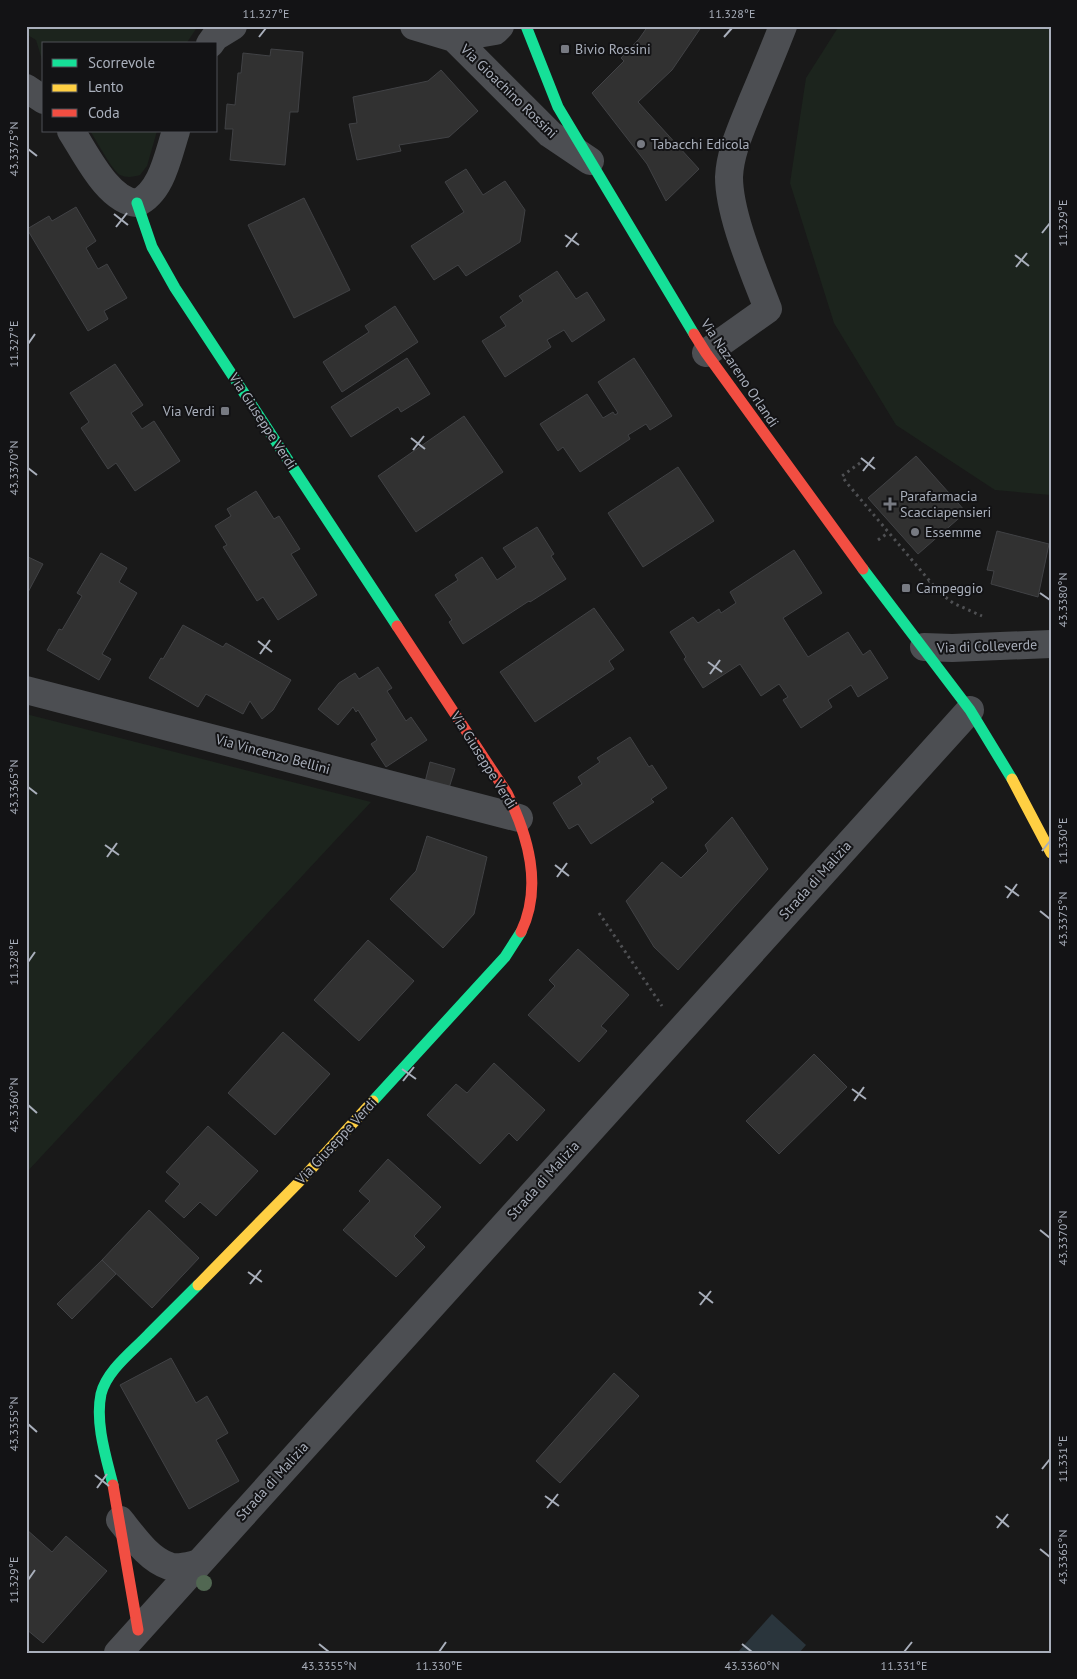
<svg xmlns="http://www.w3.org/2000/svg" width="1077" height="1679" font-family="'PT Sans',sans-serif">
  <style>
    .green { fill: #1c241d }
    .water { fill: #2a353c }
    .building { fill: #313131; stroke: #414245 }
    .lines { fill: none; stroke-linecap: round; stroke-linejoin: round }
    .path { stroke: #4f5053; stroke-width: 3; stroke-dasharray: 2.5 4; stroke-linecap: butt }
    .street { stroke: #4c4e52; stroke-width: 28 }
    .fast { stroke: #16e098; stroke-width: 11 }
    .slow { stroke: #ffcf43; stroke-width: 11 }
    .jam { stroke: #f24e42; stroke-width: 11 }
    .tree { fill: #516752 }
    .ticks { fill: none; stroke: #a9afbb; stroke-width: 2 }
    .poi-dot { fill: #777a82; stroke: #131315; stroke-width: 2 }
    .labels { text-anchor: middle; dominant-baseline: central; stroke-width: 4; stroke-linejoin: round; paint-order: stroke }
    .poi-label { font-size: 14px; fill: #a9afbb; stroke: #131315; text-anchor: start }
    .street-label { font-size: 14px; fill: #a9afbb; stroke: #131315 }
    .neatline { fill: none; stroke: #a9afbb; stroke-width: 2 }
    .ticks-label { font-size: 12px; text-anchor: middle; fill: #a9afbb }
  </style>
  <rect width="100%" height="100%" fill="#191919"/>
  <path class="green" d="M26,26h172l-12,18h-142v22l-8,-26 -10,-6z
    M839,26h212v469l-56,-5 -99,-65 -62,-102 -44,-140 16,-105z
    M90,131h67l-10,35 -7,9c-6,2 -14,3 -20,0 -9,-6 -23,-34 -30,-44z
    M26,714l345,88 -345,371z"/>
  <path class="water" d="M772,1614l34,31 -7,8h-62z"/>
  <path class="building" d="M648,26h54l-30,44 -34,32 61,67 -33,32 -19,-37 -55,-71 32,-32 -3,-3 18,-19z
    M271,49l32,3 -5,60h-8l-5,53 -55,-5 3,-31h-8l2,-25 8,1 3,-32h3l2,-20 27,3z
    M441,70l37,41 -29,26 -50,8 2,6 -44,9 -8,-36 8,-1 -4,-26 75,-16z
    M466,169l17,26 22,-14 20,29 -5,32 -54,34 -8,-11 -24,15 -23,-34 53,-34 -19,-30z
    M304,198l46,92 -56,28 -46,-93z
    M76,207l20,34 -10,7 12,21 9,-5 20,34 -23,13 4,8 -20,12 -61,-102 22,-13 3,5z
    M557,271l19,28 11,-7 18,28 -33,22 -8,-12 -17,10 4,7 -46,30 -23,-36 24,-15 -6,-9 23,-16 -4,-5z
    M395,306l23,36 -76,50 -19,-30 46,-30 -4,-6z
    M407,358l23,36 -29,18 -3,-5 -47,30 -20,-30z
    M634,358l38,58 -22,14 -4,-6 -18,11 2,4 -50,33 -17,-25 -5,4 -18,-27 47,-30 16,24 10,-6 2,3 3,-2 -20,-31z
    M115,364l28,41 -12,8 11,16 12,-8 26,40 -45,30 -19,-28 -8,6 -27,-41 8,-6 -19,-29z
    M464,416l39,56 -87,60 -38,-56z
    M916,456l50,56 -48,42 -50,-56z
    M678,467l36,54 -71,46 -35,-54z
    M256,491l18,28 5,-3 21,33 -9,5 26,41 -39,25 -15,-23 -6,4 -34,-54 4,-2 -12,-19 16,-10 -4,-7z
    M537,527l17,27 -3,2 15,23 -36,23 -1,-1 -66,43 -14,-22 3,-2 -17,-25 23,-15 -3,-5 27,-18 15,23 19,-13 -13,-19z
    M997,531l52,13 -11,53 -47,-13 3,-13 -7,-1z
    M794,550l28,43 -39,25 25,39 40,-25 15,23 7,-5 18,28 -30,19 -7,-12 -23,15 4,7 -31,21 -18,-28 5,-3 -9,-13 -18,12 -21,-32 -37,24 -19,-29 2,-2 -16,-25 23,-15 5,6 21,-14 2,4 15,-10 -6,-11z
    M101,553l26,15 -8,14 18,11 -35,61 9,5 -12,21 -52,-30 12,-21 3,1 20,-34 -5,-3z
    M26,556l17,8 -17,32z
    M594,608l30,42 -15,11 5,8 -79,53 -35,-50z
    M183,625l40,22 3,-4 65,37 -18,30 -11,9 -12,-18 -7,13 -37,-20 -8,13 -49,-29 12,-20 2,1z
    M378,667l14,21 -5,3 19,30 5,-4 16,23 -41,27 -15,-23 6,-4 -19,-30 -2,2 -3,-5 -15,18 -20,-16 21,-26 16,-10 4,6z
    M630,737l19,30 3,-2 15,23 -16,11 3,3 -63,42 -13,-20 -9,5 -16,-26 29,-19 -4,-7 22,-15 -3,-4z
    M430,762l25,7 -6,19 -24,-6z
    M732,817l36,52 -90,101 -24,-23 -28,-46 36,-39 19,16 27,-27 -3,-6z
    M427,836l60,21 -13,57 -31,34 -53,-49 26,-28z
    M368,940l46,41 -55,60 -45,-41z
    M578,949l51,46 -28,31 6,5 -28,31 -51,-47 27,-29 -6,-6z
    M283,1032l47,42 -55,61 -47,-42z
    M814,1054l33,33 -68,67 -33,-33z
    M494,1063l51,47 -28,31 -8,-8 -29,31 -53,-49 29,-31 11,9z
    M208,1126l50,45 -42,45 -16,-14 -16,16 -19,-17 15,-17 -14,-12z
    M388,1159l53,48 -27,29 11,11 -29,30 -53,-47 27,-29 -11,-10z
    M149,1210l50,48 -47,50 -50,-48z
    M102,1260l14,14 -44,45 -15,-15z
    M171,1358l25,45 11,-7 21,37 -12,7 23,41 -50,28 -69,-124z
    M614,1373l25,23 -79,87 -24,-22z
    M26,1529l26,23 14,-16 41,35 -64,72 -17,-14z"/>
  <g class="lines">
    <path class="path" d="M860,463l-18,13 4,6 93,110 14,11 29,13
      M878,540l10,-7
      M918,590l11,-9
      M599,913l63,93"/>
    <path class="street" d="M414,26l40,12 96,96 40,27
      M454,38l41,-7 5,-5
      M210,44l5,-7 18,-11
      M26,88l18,12
      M71,131c15,23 37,70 66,72 25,-11 31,-48 39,-72
      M706,353l62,-44c-14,-37 -39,-94 -39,-132 1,-25 13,-50 22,-73 11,-26 22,-52 32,-78
      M924,647l28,1 99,-4
      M26,690l493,128
      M120,1520c13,16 28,39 49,46 8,3 18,0 27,-2
      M118,1653l852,-943"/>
    <path class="fast" d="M526,26l32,81 136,227
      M137,203l15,44 23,41 222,338
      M863,569l107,141 42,69
      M373,1101l132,-144 16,-25
      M113,1485c-7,-28 -18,-62 -12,-91 6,-24 32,-43 48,-60 16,-16 33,-33 49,-49"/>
    <path class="slow" d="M1012,779l39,74
      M198,1285l105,-107 70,-77"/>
    <path class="jam" d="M694,334l12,19 157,216
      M397,626l110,167c21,43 36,93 14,139
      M113,1485l25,145"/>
  </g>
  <circle class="tree" cx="204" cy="1583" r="8"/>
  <path class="ticks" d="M259,37l7,-9M724,37l8,-9M28,149l9,7M114,214l14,11M116,227l11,-14M1042,233l8,-10M565,235l14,10M566,247l11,-14M1015,255l14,11M1016,267l11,-14M28,344l7,-10M411,438l14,11M413,450l11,-14M861,458l14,11M28,468l9,7M863,471l11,-14M1040,593l10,7M258,641l14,11M260,654l10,-14M708,662l14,10M710,674l10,-14M28,787l9,7M105,845l14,10M1042,851l8,-10M107,857l10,-14M555,865l14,11M557,877l10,-14M1005,886l14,10M1007,898l10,-14M1040,911l10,8M28,962l7,-10M402,1069l14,10M403,1081l11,-14M852,1089l14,10M854,1101l10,-14M28,1105l9,8M1040,1230l10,8M248,1272l14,10M250,1284l11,-14M699,1292l14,11M700,1305l11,-14M28,1424l9,8M1042,1469l8,-10M95,1475l14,11M97,1488l10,-14M545,1496l14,10M547,1508l11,-14M996,1516l13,11M997,1528l11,-14M1040,1549l10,8M28,1580l7,-10M319,1644l10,8M742,1644l10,8M439,1652l7,-10M904,1652l8,-10"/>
  <g class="poi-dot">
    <rect x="560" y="44" width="10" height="10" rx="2.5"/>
    <circle cx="641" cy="144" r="5"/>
    <rect x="220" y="406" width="10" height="10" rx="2.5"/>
    <path d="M887.5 496.5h5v5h5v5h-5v5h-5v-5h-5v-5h5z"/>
    <circle cx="915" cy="532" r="5"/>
    <rect x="901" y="583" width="10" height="10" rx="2.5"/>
  </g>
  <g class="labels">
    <g class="poi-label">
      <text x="575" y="49">Bivio Rossini</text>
      <text x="651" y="144">Tabacchi Edicola</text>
      <text x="215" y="411" text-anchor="end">Via Verdi</text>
      <text x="900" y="496">Parafarmacia<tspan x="900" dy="16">Scacciapensieri</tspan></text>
      <text x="925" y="532">Essemme</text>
      <text x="916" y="588">Campeggio</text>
    </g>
    <g class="street-label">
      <text transform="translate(509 91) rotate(44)">Via Gioachino Rossini</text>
      <text transform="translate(740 373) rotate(56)">Via Nazareno Orlandi</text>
      <text transform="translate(263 421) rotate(57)">Via Giuseppe Verdi</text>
      <text transform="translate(987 646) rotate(-2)">Via di Colleverde</text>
      <text transform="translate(273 754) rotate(15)">Via Vincenzo Bellini</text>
      <text transform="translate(484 760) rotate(58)">Via Giuseppe Verdi</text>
      <text transform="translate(815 880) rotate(-48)">Strada di Malizia</text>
      <text transform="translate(336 1141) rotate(-47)">Via Giuseppe Verdi</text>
      <text transform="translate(543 1180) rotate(-48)">Strada di Malizia</text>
      <text transform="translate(272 1481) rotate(-48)">Strada di Malizia</text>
    </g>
  </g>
  <rect width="1077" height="1679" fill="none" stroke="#131315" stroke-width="55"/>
  <rect x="42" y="42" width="175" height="90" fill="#131315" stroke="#4f5157"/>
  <rect x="52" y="59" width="25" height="8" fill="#16e098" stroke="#4f5157"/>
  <text x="88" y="68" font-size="15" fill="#a9afbb">Scorrevole</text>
  <rect x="52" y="84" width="25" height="8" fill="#ffcf43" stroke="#4f5157"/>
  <text x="88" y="92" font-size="15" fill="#a9afbb">Lento</text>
  <rect x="52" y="109" width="25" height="8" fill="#f24e42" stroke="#4f5157"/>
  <text x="88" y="118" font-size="15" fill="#a9afbb">Coda</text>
  <rect x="28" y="28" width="1022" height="1624" class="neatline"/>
  <g class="ticks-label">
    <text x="266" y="18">11.327°E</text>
    <text x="732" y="18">11.328°E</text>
    <text transform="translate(14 149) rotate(-90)" y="4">43.3375°N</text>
    <text transform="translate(1063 223) rotate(-90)" y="4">11.329°E</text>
    <text transform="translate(14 344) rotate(-90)" y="4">11.327°E</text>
    <text transform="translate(14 468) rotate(-90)" y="4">43.3370°N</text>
    <text transform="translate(1063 600) rotate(-90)" y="4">43.3380°N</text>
    <text transform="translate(14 787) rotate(-90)" y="4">43.3365°N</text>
    <text transform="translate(1063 841) rotate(-90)" y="4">11.330°E</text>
    <text transform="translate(1063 919) rotate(-90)" y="4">43.3375°N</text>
    <text transform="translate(14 962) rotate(-90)" y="4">11.328°E</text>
    <text transform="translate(14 1105) rotate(-90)" y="4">43.3360°N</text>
    <text transform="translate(1063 1238) rotate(-90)" y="4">43.3370°N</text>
    <text transform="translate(14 1424) rotate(-90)" y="4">43.3355°N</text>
    <text transform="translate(1063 1459) rotate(-90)" y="4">11.331°E</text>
    <text transform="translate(1063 1557) rotate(-90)" y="4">43.3365°N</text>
    <text transform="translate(14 1580) rotate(-90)" y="4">11.329°E</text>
    <text x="329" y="1670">43.3355°N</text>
    <text x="439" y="1670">11.330°E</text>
    <text x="752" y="1670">43.3360°N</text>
    <text x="904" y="1670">11.331°E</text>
  </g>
</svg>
